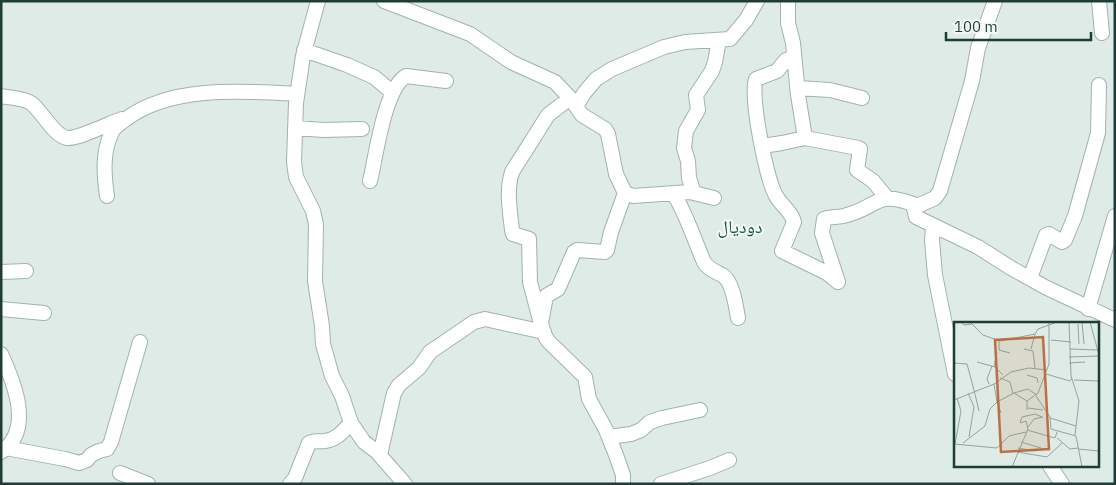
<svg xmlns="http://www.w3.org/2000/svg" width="1116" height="485" font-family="'IBM Plex Sans','Noto Naskh Arabic',sans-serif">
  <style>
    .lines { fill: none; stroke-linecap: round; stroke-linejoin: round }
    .minor-casing { stroke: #a1b3ae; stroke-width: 16 }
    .minor { stroke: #fff; stroke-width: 14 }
    .labels { text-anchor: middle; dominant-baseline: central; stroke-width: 4.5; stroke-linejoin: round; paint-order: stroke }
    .quarter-label { font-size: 18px; fill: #185047; stroke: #eff8f4 }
    .inset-road { fill: none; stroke: #91a5a0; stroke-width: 1 }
    .view { fill: #bc6f43; fill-opacity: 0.15; stroke: #bc6f43; stroke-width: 2.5 }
    .inset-edge { fill: none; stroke: #1e3d37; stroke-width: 2.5 }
  </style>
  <rect width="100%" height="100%" fill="#deebe6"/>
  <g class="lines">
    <defs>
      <path id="minor" d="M318,1l-15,55 -7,47 -2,59 2,15 17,34 3,13 -1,57 7,45 1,18 9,32 10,20 9,27 13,19 12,9 29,33
        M384,1l86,33 41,28 44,20 15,16 12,17 23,14 3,5 8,40 9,19 8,3 57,-4 24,6
        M788,1v22l5,20 5,52 7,43 53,10 2,1 -3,21 16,11 14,17
        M1099,1l3,32
        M304,50l43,15 27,12 18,15
        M794,57l-8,3 -9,11 -21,8c-6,19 10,96 19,115 5,11 16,16 19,28l-12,29 45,22 11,9
        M797,88l33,2 32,8
        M1,96c10,2 22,2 30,7 11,8 23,33 36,35 11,1 43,-15 55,-19
        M576,106l9,-14 11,-13 16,-10 52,-22 21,-5 45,-3 16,-19 11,-19
        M295,128l29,2 38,-1
        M762,146l20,-3 23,-5
        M370,181c6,-24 14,-92 36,-105l40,5
        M694,193l-5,-15 -1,-17 -4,-13 2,-17 12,-21 -2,-15 16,-24 3,-9 4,-22
        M674,194c13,22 20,45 30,68 3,6 12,10 18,13 11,6 14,32 16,43
        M107,196c-3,-21 -5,-44 5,-64 2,-5 9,-9 14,-13 45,-34 118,-28 171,-25
        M915,207l20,-9 5,-7 32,-110 6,-33 17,-47
        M933,227l-1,13 3,35 20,99
        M1,272l25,-1
        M1030,278l16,-43 3,-1 13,8 3,-2 10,-24 23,-83 1,-48
        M838,282l-16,-49 2,-14c7,-3 15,-1 23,-4 31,-8 29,-25 66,-11l3,13 62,30 33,21 34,19 70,33
        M1,309l43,4
        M1088,309l27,-93
        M540,320l-10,-38 -1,-43 -16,-5 -1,-4c-2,-19 -6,-39 0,-58l36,-57 22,-17
        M1,354c13,28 33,76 0,98
        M609,437l22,-3 10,-4 9,-8 12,-4 38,-8
        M6,448l59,11 14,4 8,-3 4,-5 8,-4 8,-2 4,-7 29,-100
        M380,455l14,-62 5,-8 20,-17 11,-16 44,-30 11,-3 59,13
        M1050,466l12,18
        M120,473l28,11
        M290,484l5,-6 14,-35c5,-3 10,-1 16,-2 13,-2 17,-9 26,-18
        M623,484v-9l-7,-20 -10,-25 -17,-31 -4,-22 -37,-36 -4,-7 -3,-11 5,-27 12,-7 16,-37 3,-2 28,2 2,-2 4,-18 14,-39
        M661,484l49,-16 19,-8"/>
    </defs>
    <use href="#minor" class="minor-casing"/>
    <use href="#minor" class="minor"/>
  </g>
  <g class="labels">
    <g class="quarter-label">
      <text x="740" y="226">دودیال</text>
    </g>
  </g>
  <g transform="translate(954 322)">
    <rect width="145" height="145" fill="#deebe6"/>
    <path class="inset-road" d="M7,0l3,3 8,-1 11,11 17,6 35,-7 3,-5 19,-7M115,0l2,54 8,25 -4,34M128,0l2,22M136,0l9,33M124,2l1,20M45,18v10l11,3M97,18l20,2M70,27l9,2 2,17M77,27l4,-15M116,27l27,1M115,35l30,-1M23,40l18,5 8,8M0,41l13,1 7,26M115,41l16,-1M40,45l3,-15M92,52l24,7 2,-3M73,53l10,3 1,5M46,56l10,4 3,12M120,58l25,1M35,62l-2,-5 5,-13M40,62l17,-12 18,-4 18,2M20,68l5,21M14,71l6,14 -5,30M60,71l14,-4 9,6M82,74l14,21 1,12 25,7 6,31M0,78l40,-16 3,18 17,-9 13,8M74,86l15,2M73,88v-9l11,-8 11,-29v-42M96,96l26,8M66,101l2,-6 13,-3 7,3M74,105l6,-8 9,-2M73,108l28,8 2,-6M103,116l13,11 8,-1M67,120l20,6M9,121l22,-17 5,-17 7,-7 4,11M0,122l43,4 12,-12 17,-4M1,122l6,-33 -4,-13M64,126l17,3M124,127l21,2M63,130l30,5 15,-14M58,145l16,-38 -2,-8 -6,2"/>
    <path class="view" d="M89,15l6,112 -48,3 -6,-112z"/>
    <rect width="145" height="145" class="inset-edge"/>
  </g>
  <rect width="1116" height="485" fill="none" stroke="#1e3d37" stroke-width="5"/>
  <path d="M946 32v8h145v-8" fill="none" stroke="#1e3d37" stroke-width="2.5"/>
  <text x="954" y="32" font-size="15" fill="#1e3d37" stroke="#eff8f4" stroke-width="4" paint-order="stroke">100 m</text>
</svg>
